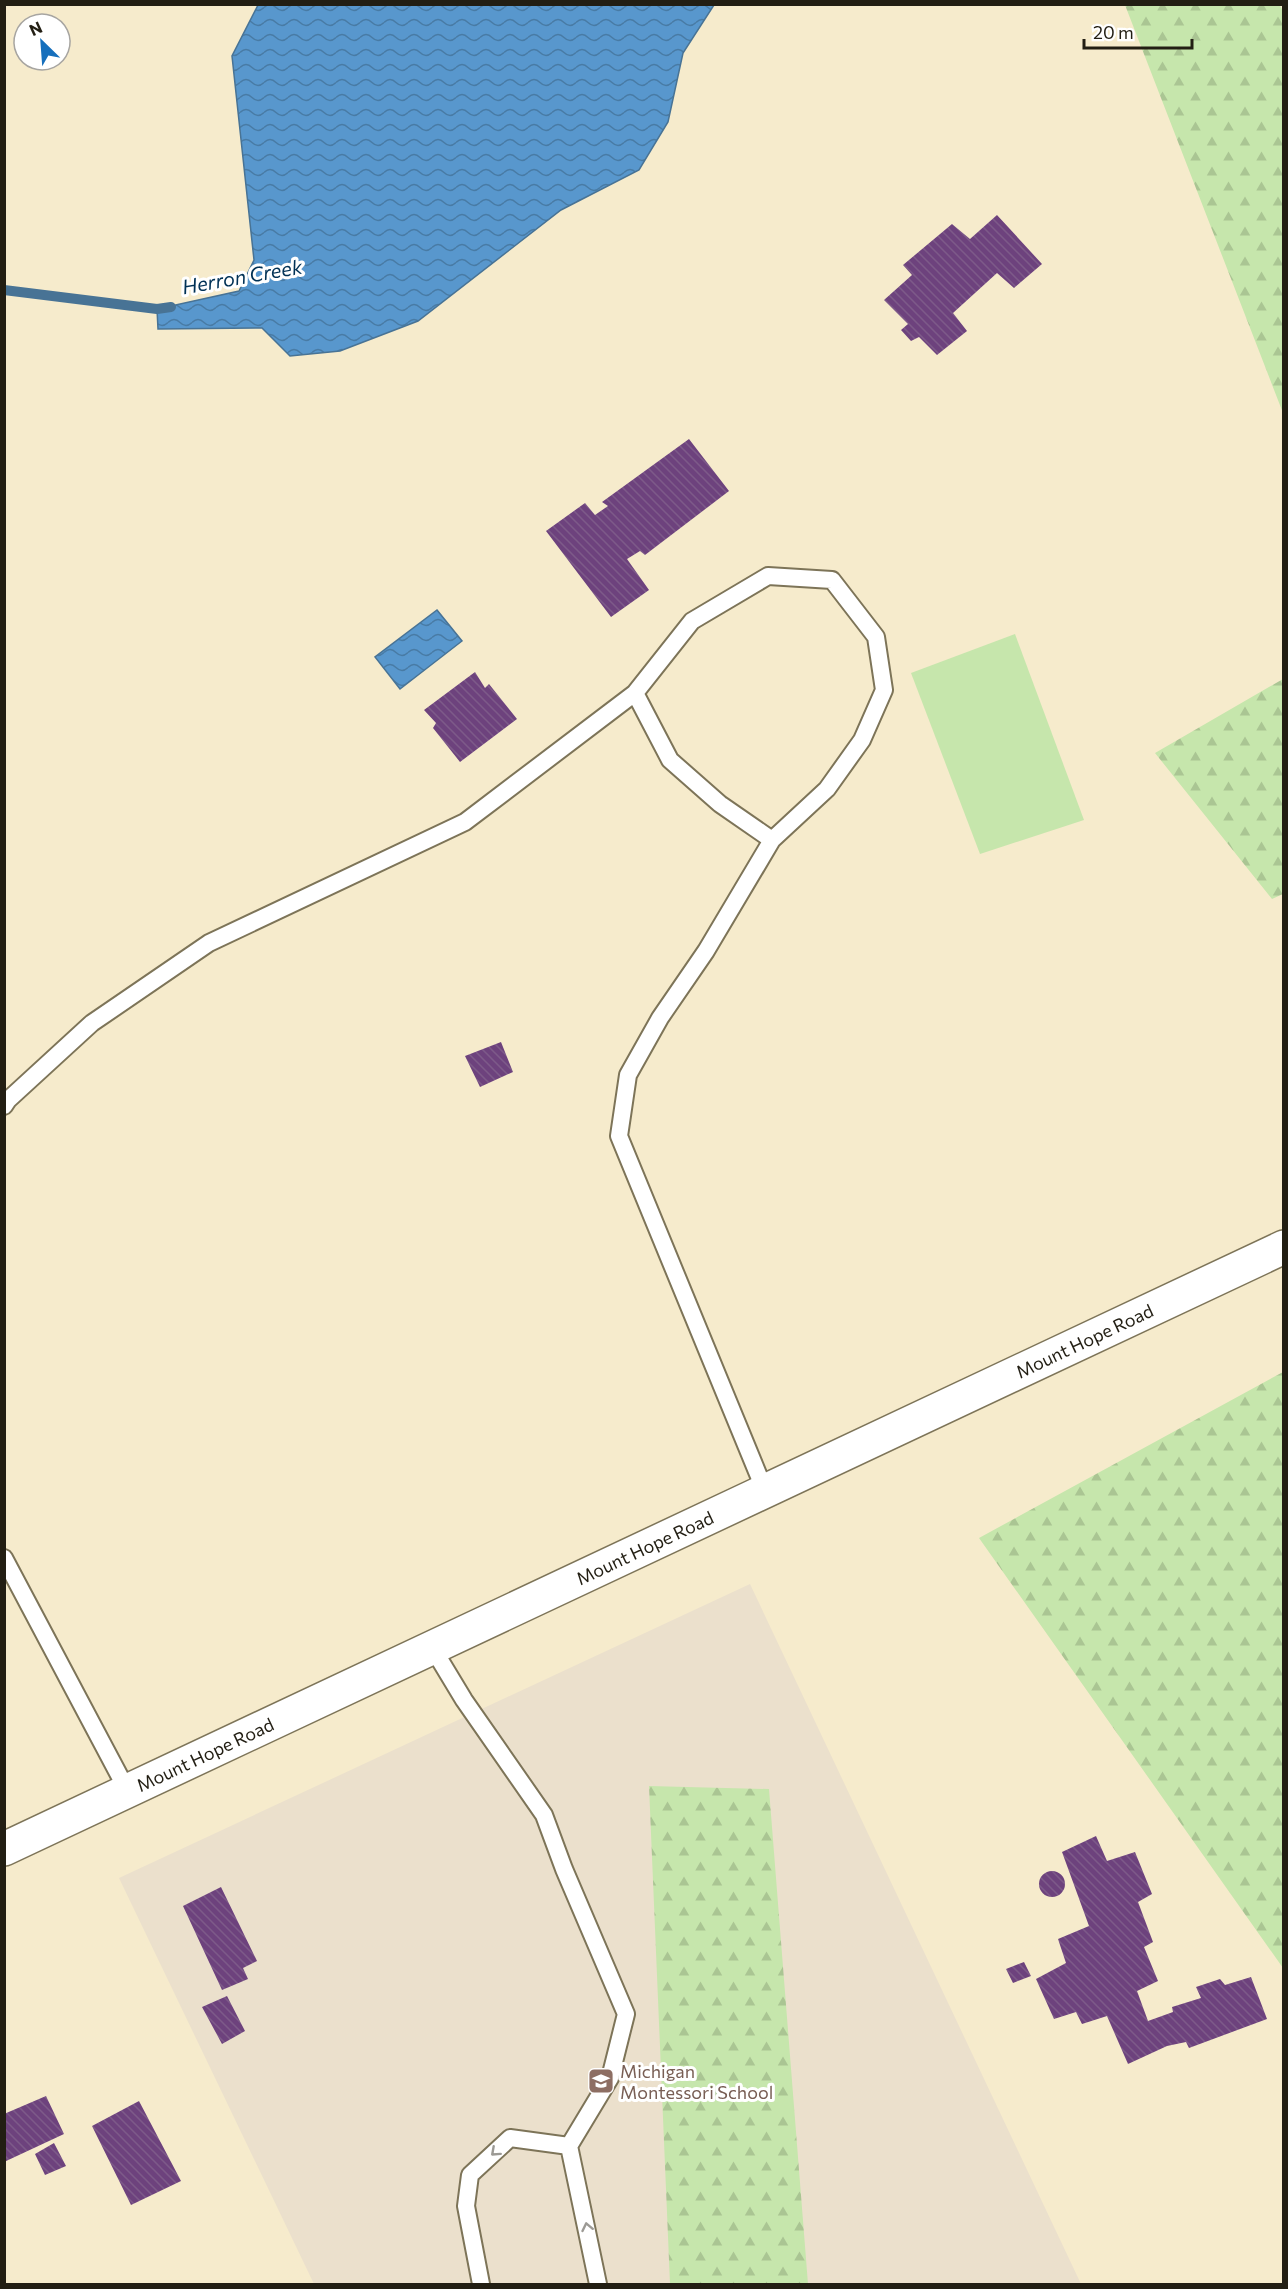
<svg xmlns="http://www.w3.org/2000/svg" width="1288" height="2289" font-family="Commissioner,sans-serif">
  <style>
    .education { fill: #ebe0cc }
    .green { fill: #c6e6ac }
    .forest { fill: url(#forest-firs) }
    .water { fill: url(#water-waves); stroke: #487395; stroke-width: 1.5 }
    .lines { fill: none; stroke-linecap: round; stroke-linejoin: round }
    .stream { stroke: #487395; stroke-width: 10 }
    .building { fill: url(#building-back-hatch) }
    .service-casing { stroke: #7d7458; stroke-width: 20 }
    .tertiary-casing { stroke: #7d7458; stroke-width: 36 }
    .service { stroke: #fff; stroke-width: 16 }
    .tertiary { stroke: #fff; stroke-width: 33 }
    .oneway { stroke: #9c9a95 }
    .labels { text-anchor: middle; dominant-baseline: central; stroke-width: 6; stroke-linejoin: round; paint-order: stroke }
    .street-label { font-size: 18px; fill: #221e13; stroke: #fff }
    .education-label { font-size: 18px; fill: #785e54; stroke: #fff; text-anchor: start }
    .water-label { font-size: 20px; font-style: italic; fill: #003155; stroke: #fff }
  </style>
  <defs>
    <pattern id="forest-firs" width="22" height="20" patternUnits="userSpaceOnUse" patternTransform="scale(1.5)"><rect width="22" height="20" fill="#c6e6ac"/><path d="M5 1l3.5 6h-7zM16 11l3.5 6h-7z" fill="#aac593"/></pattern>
    <pattern id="water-waves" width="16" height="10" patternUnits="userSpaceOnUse" patternTransform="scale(1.5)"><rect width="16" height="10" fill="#5897cd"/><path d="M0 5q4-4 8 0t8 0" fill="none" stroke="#487ba5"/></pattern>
    <pattern id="building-back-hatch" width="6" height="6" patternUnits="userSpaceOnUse" patternTransform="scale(1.5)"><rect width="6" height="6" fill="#6d427d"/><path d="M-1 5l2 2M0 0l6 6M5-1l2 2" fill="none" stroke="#7d5a89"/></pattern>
  </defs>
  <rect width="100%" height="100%" fill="#f6ebcc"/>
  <path class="education" d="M750,1584l331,700h-767l-195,-406z"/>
  <path class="green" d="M1015,634l69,186 -104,34 -69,-181z"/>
  <path class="forest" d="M1279,4l4,7v402l-158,-408z
    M1283,679v215l-11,5 -117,-146z
    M1283,1372v596l-304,-430z
    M649,1786l120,3 39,495h-138z"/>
  <path class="water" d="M258,5v-1l456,1 -31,48 -15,69 -29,48 -78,40 -143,111 -78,30 -50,5 -28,-28 -104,1 -1,-20 82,-18 15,-31 -22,-204z
    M437,610l25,31 -62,48 -25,-32z"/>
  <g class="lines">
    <path class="stream" d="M4,290l153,19 14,-2"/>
  </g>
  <path class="building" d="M997,215l45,49 -28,24 -17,-15 -44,40 14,18 -30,24 -18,-18 -8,4 -10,-11 7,-6 -24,-24 28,-25 -9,-10 49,-41 18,15z
    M689,439l40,52 -84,64 -5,-4 -13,8 22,31 -38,27 -65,-86 39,-28 10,12 13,-9 -6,-4z
    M475,672l10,16 4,-4 28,35 -57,43 -27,-34 3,-5 -12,-13z
    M501,1042l12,30 -33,15 -15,-31z
    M1096,1836l11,25 28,-9 17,42 -14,8 15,40 -9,5 14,34 -21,10 11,30 25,-9 -1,-5 29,-9 -5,-11 24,-8 5,6 26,-8 16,42 -78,29 -3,-6 -19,4 -39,18 -21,-48 -25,8 -6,-12 -22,7 -18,-40 30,-16 -8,-24 31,-13 -27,-74z
    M1039 1884a13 13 0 1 1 26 0a13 13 0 1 1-26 0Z
    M221,1887l36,74 -14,7 5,11 -26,11 -39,-84z
    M1024,1962l7,14 -18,7 -7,-14z
    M227,1996l18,35 -23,13 -20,-37z
    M46,2096l18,38 -60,28v-48z
    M139,2101l42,80 -50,24 -39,-79z
    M54,2143l12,23 -21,9 -10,-21z"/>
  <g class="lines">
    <defs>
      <path id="service" d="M4,1106l4,-6 84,-77 117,-80 256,-121 170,-129
        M765,1491l-146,-355 9,-61 32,-57 46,-67 66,-111 55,-51 35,-49 22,-50 -8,-53 -44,-57 -64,-4 -76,45 -57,72 35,67 50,44 52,36
        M4,1558l123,232
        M432,1647l32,53 80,115 20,54 62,145 -16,64 -41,68 29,138
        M481,2284l-15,-78 4,-31 40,-37 59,8"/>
      <g id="tertiary">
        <path id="s1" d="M4,1849l1280,-602"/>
      </g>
    </defs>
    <use href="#service" class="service-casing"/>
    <use href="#tertiary" class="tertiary-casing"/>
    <use href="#service" class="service"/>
    <use href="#tertiary" class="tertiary"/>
  </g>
  <defs><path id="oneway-chevron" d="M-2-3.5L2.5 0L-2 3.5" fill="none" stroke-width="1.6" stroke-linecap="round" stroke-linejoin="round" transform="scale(1.5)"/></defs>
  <g class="oneway">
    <use href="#oneway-chevron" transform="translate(495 2152) rotate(138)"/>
    <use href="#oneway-chevron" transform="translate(587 2227) rotate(-102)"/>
  </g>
  <defs>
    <symbol id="school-square" viewBox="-11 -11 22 22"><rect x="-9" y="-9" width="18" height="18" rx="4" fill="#8d6e63" stroke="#fff"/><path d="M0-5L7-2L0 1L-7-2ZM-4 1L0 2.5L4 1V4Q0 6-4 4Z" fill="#fff"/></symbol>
  </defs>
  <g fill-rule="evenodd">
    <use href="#school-square" x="586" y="2066" width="30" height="30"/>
  </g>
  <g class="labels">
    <g class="street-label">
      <text stroke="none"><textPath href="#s1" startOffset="1194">Mount Hope Road</textPath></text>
      <text stroke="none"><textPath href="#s1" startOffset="708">Mount Hope Road</textPath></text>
      <text stroke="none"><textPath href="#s1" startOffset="222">Mount Hope Road</textPath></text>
    </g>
    <g class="education-label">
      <text x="620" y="2071">Michigan<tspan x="620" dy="21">Montessori School</tspan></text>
    </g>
    <g class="water-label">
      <text transform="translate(242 276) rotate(-10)">Herron Creek</text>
    </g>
  </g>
  <rect width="1288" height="2289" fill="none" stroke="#221e13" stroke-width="12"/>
  <g transform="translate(42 42) rotate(335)"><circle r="28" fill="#ffffff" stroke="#a7a5a1" stroke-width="1.5"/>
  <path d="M0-4.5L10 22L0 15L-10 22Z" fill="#166fbc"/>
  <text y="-9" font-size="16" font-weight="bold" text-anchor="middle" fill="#221e13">N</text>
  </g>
  <path d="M1084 39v9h108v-9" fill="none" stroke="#221e13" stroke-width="3"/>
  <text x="1093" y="39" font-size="18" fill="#221e13" stroke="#ffffff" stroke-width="4.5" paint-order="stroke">20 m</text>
</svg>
